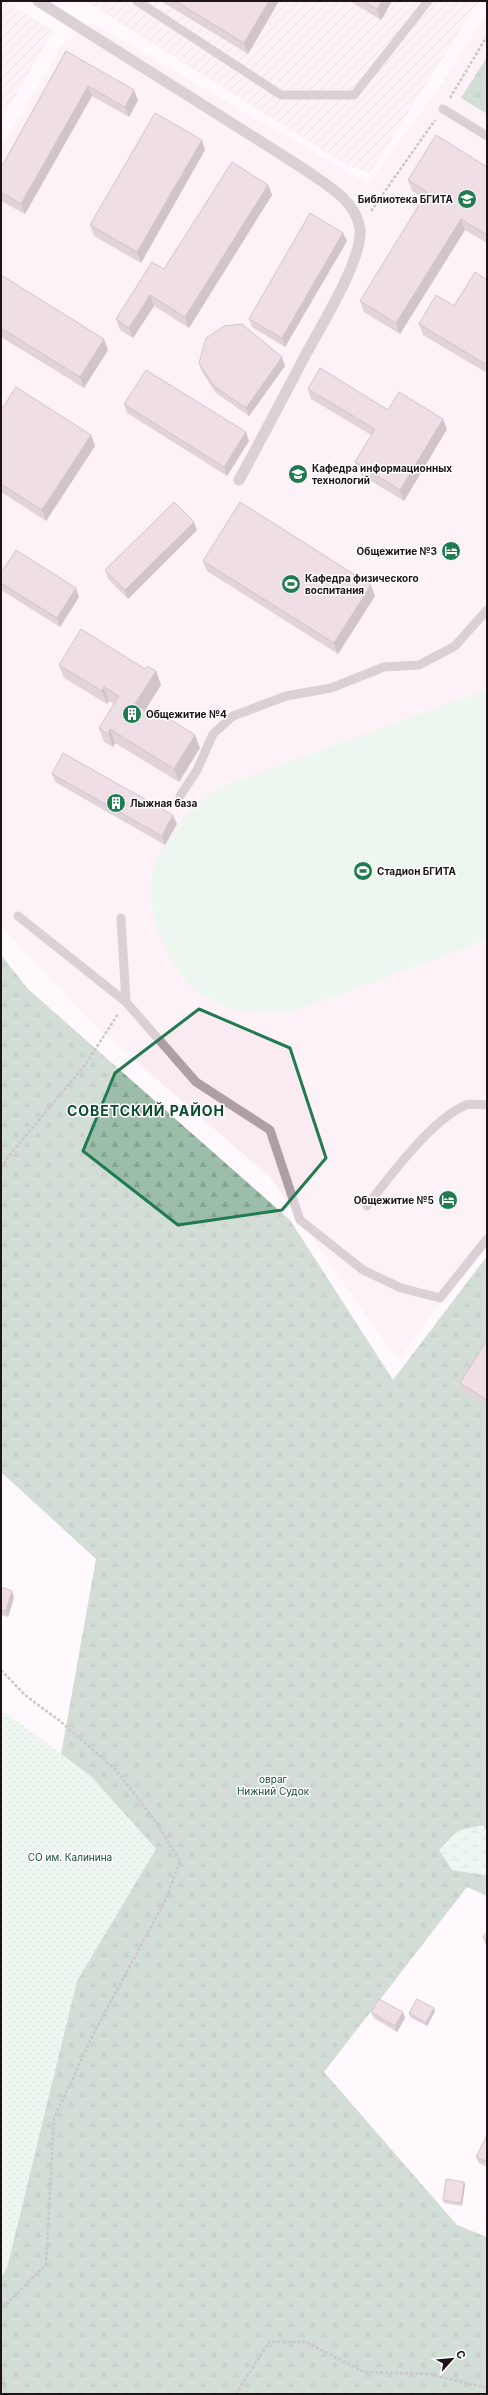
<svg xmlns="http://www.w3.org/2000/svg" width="488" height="2395" font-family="Inter,sans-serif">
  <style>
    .built { fill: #faebf2 }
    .industrial { fill: url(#industrial-furrows) }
    .grass { fill: #daf3e3 }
    .forest { fill: url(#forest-firs) }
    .wetland { fill: url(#wetland-marsh) }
    .park { fill: url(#park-dots) }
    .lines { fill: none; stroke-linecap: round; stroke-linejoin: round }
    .path { stroke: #90888c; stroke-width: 2.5; stroke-dasharray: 3 2; stroke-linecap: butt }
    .service { stroke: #ae9fa6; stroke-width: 9 }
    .minor { stroke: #ae9fa6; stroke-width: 11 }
    .wall { fill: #bea4b1 }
    .shaded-wall { fill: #9b8690 }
    .building { fill: #ddbfce; stroke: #9b8690 }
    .marked { fill: none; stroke: #217b50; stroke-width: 3; stroke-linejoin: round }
    .labels { text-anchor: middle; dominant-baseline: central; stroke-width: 3; stroke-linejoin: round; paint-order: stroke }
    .poi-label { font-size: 10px; font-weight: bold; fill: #1d1318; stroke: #fff; text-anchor: start }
    .park-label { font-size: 10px; fill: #164e32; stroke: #fff }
    .district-label { font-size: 14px; font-weight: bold; letter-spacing: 1px; fill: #0b4c2f; stroke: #fff }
  </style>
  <defs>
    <pattern id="industrial-furrows" width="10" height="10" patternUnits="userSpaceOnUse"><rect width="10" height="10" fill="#faebf2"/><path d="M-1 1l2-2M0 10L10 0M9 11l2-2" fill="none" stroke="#d6c9cf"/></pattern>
    <pattern id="forest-firs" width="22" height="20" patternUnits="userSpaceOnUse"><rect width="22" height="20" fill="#9cbda9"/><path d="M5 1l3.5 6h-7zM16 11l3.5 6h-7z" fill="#86a291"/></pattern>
    <pattern id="wetland-marsh" width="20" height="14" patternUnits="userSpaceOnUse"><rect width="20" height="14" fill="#daf3e3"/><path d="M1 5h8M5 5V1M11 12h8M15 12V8" fill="none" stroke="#bbcfc2"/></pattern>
    <pattern id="park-dots" width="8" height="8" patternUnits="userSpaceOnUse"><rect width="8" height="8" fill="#daf3e3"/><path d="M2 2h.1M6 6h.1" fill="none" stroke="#bbcfc2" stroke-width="1.8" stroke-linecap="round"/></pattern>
  </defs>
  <rect width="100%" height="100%" fill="#fff8fc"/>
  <path class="built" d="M487,13v1225l-89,123 -128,-184 -177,-153 -91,-97 -1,-779 62,-105 30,-20 275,161 70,-95z"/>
  <path class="industrial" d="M1,1h5l47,30 -52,90z
    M85,1h394l-109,172 -22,-7z"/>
  <path class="grass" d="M487,689v251l-195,72c-26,1 -56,2 -80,-11 -41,-21 -71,-89 -58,-134 6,-18 25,-45 38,-58 8,-9 19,-15 29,-22z"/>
  <path class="forest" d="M487,57v57l-26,-16z
    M1,955l27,34 262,231 103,160 94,-124v640l-20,-9 -143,185 133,153 30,12v157h-486v-666l59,32 36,-201 -95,-87z"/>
  <path class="wetland" d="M483,1825l4,8v40l-3,2 -32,-5 -13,-20 18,-19z"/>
  <path class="park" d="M1,1709l91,68 64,72 -79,132 -70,287 -6,10z"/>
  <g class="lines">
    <path class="path" d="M450,98l37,-62
      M371,211l64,-91
      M1,1168l11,-16 73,-87 33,-51
      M1,1670l24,25 35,26 57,50 39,51 24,39 -14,38 -72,134 -40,85 -8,146 -45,46
      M1,2372l5,22
      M236,2394l33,-52h37l58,30 65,2 58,14"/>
    <path class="service" d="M137,1l144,94h73l74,-94
      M443,109l44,27
      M180,796l17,-26 16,-36 20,-18 53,-20 45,-8 53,-21 35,-2 36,-19 32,-36
      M18,916l108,86 70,80 74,48 30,90 63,50 38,18 39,10 47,-59
      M121,918l5,84
      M367,1206c21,-28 66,-88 99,-101 5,-2 15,0 21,0"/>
    <path class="minor" d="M38,1l263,166c22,16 55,32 59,62 3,30 -39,97 -54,125 -22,42 -44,84 -67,126"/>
  </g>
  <path class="wall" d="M161,1h118l-31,53z
    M350,1h42l-11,19z
    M66,51l72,49 -9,17 -37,-21 -67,118 -24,-13v-33z
    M205,150l-64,113 -47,-27 -4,-11z
    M487,167v76l-22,-13 -65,104 -36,-22 -4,-11 64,-103 -12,-7 -4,-11z
    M268,185l4,10 -83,133 -35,-22 -21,32 -13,-8 -4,-11 48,-50z
    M343,233l4,8 -62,106 -33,-20 -3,-8z
    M1,275l107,75 -24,38 -83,-51z
    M487,280v93l-64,-38 -4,-11 35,-18z
    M199,363l86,3 -36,50 -33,-23 -14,-21z
    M308,389l80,21 59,19 -43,72 -46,-28 -3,-11 16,-27 -60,-36z
    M124,404l125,37 -22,35 -100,-63z
    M1,410l90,25 4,11 -49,75 -45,-29z
    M197,530l-69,69 -20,-20 -3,-9z
    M203,561l172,35 -37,58 -131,-83z
    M1,573l78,24 -19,30 -59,-37z
    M59,665l86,4 11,2 5,14 -16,25 55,38 -21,34 -64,-39 -2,4 -9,-5 -5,-14 15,-24 -5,-3 -2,3 -43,-26z
    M52,774l125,50 -12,21 -110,-63z
    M487,1340v66l-24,-14 -3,-9z
    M1,1587l13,10 -6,20 -7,-2z
    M487,1932v13l-2,-1 -2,-7z
    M434,2008l1,3 -8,15 -17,-9 -1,-4z
    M371,2012l34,6 -8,14 -23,-14z
    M487,2135v32l-8,-4 -3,-6z
    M464,2182l1,3 -3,21 -18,-3 -1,-3z"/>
  <path class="shaded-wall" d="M269,1h10l-31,53 -4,-11z
    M382,1h10l-11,19 -4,-11z
    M88,86l4,10 -67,118 -4,-10z
    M134,90l4,10 -9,17 -4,-10z
    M202,140l3,10 -64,113 -4,-11z
    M268,185l4,10 -83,133 -4,-11z
    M461,219l4,11 -65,104 -4,-11z
    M343,233l4,8 -62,106 -3,-9z
    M150,295l4,11 -21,32 -4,-10z
    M104,339l4,11 -24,38 -4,-11z
    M282,357l3,9 -36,50 -3,-8z
    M443,419l4,10 -43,72 -4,-11z
    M246,432l3,9 -22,35 -3,-9z
    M91,435l4,11 -49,75 -4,-11z
    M194,522l3,8 -69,69 -3,-9z
    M371,585l4,11 -37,58 -4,-11z
    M76,588l3,9 -19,30 -3,-9z
    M156,671l5,14 -21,33 -5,-14z
    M104,687l5,14 -2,3 -5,-13z
    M110,729l5,14 -2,4 -5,-13z
    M195,735l5,13 -21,34 -5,-13z
    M173,815l4,9 -12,21 -3,-9z
    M12,1591l2,6 -6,20 -2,-6z
    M434,2008l1,3 -8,15 -1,-3z
    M403,2012l2,6 -8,14 -2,-6z
    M464,2182l1,3 -3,21 -1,-3z"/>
  <path class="building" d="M175,1h94l-25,42z
    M363,1h19l-5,8z
    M66,51l68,39 -9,17 -37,-21 -67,118 -20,-12v-24z
    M155,113l47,27 -65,112 -47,-27z
    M436,135l51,32v68l-26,-16 -65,104 -36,-22 67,-109 -19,-12z
    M232,162l36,23 -83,132 -35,-22 -21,33 -13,-9 36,-57 12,7z
    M310,213l33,20 -61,105 -33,-19z
    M475,272l12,8v85l-68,-41 17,-29 18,11z
    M1,275l103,64 -24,38 -79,-49z
    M242,324l40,33 -36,51 -33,-23 -14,-22 7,-25 18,-12z
    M320,368l68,42 11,-18 44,27 -43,71 -45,-28 20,-33 -67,-40z
    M146,370l100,62 -22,35 -100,-63z
    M16,387l75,48 -49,75 -41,-26v-74z
    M174,502l20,20 -69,68 -20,-20z
    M240,502l131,83 -37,58 -131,-82z
    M16,550l60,38 -19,30 -56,-35v-10z
    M81,629l64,40 2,-3 9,5 -21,33 16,10 3,-5 41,26 -21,34 -64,-40 -2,5 -9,-6 20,-32 -15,-9 -2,4 -43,-26z
    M63,753l110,62 -11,21 -110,-62z
    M487,1340v60l-27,-17z
    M1,1587l11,4 -6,20 -5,-1z
    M487,1932v8l-4,-3z
    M379,1999l24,13 -8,14 -24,-14z
    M417,1999l17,9 -8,15 -17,-10z
    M487,2135v27l-11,-5z
    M446,2179l18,3 -3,21 -18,-3z"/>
  <path d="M0 0H488V2395H0ZM199,1009l91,39 36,110 -44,52 -104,15 -95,-74 32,-78z" fill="#fff8fc" fill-opacity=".55" fill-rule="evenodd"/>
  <path class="marked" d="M199,1009l91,39 36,110 -44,52 -104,15 -95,-74 32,-78z"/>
  <defs>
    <symbol id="school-disc" viewBox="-11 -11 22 22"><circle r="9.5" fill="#217b50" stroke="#fff"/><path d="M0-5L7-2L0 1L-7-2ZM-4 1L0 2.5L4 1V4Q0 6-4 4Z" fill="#fff"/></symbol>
    <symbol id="university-disc" viewBox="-11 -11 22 22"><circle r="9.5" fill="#217b50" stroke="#fff"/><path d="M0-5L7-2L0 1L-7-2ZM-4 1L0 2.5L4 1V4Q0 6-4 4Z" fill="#fff"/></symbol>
    <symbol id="hotel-disc" viewBox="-11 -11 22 22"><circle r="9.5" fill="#217b50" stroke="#fff"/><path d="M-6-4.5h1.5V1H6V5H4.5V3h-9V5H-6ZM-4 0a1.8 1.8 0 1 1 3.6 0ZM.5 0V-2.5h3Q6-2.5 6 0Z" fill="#fff"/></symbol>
    <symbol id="stadium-disc" viewBox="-11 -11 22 22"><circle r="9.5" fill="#217b50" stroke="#fff"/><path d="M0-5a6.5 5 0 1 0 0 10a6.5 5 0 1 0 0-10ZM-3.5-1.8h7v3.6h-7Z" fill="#fff"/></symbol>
    <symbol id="building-disc" viewBox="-11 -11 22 22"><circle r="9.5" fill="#217b50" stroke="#fff"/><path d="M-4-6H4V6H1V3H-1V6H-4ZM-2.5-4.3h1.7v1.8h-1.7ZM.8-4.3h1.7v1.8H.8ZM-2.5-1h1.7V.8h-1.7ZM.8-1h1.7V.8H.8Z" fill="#fff"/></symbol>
  </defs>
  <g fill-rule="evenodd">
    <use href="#school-disc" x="456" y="188" width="22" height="22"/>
    <use href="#university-disc" x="287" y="463" width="22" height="22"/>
    <use href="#hotel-disc" x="440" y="540" width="22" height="22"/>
    <use href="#stadium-disc" x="280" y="573" width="22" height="22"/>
    <use href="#building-disc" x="121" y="703" width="22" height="22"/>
    <use href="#building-disc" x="105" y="792" width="22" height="22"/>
    <use href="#stadium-disc" x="352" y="860" width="22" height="22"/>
    <use href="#hotel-disc" x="437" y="1189" width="22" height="22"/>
  </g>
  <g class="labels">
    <g class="poi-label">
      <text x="453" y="199" text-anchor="end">Библиотека БГИТА</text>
      <text x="312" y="468">Кафедра информационных<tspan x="312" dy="12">технологий</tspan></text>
      <text x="437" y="551" text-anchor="end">Общежитие №3</text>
      <text x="305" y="578">Кафедра физического<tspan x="305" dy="12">воспитания</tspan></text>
      <text x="146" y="714">Общежитие №4</text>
      <text x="130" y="803">Лыжная база</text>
      <text x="377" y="871">Стадион БГИТА</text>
      <text x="434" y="1200" text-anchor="end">Общежитие №5</text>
    </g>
    <g class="park-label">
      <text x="273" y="1779">овраг<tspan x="273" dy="12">Нижний Судок</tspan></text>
      <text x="70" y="1857">СО им. Калинина</text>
    </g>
    <g class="district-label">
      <text x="146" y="1110">СОВЕТСКИЙ РАЙОН</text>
    </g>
  </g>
  <rect width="488" height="2395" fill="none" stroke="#1d1318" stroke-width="4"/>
  <g transform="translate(452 2359) rotate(63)" stroke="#ffffff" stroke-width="3" paint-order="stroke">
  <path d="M0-3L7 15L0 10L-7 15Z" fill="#1d1318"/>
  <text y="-6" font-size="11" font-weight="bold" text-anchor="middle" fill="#1d1318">С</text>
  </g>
</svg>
